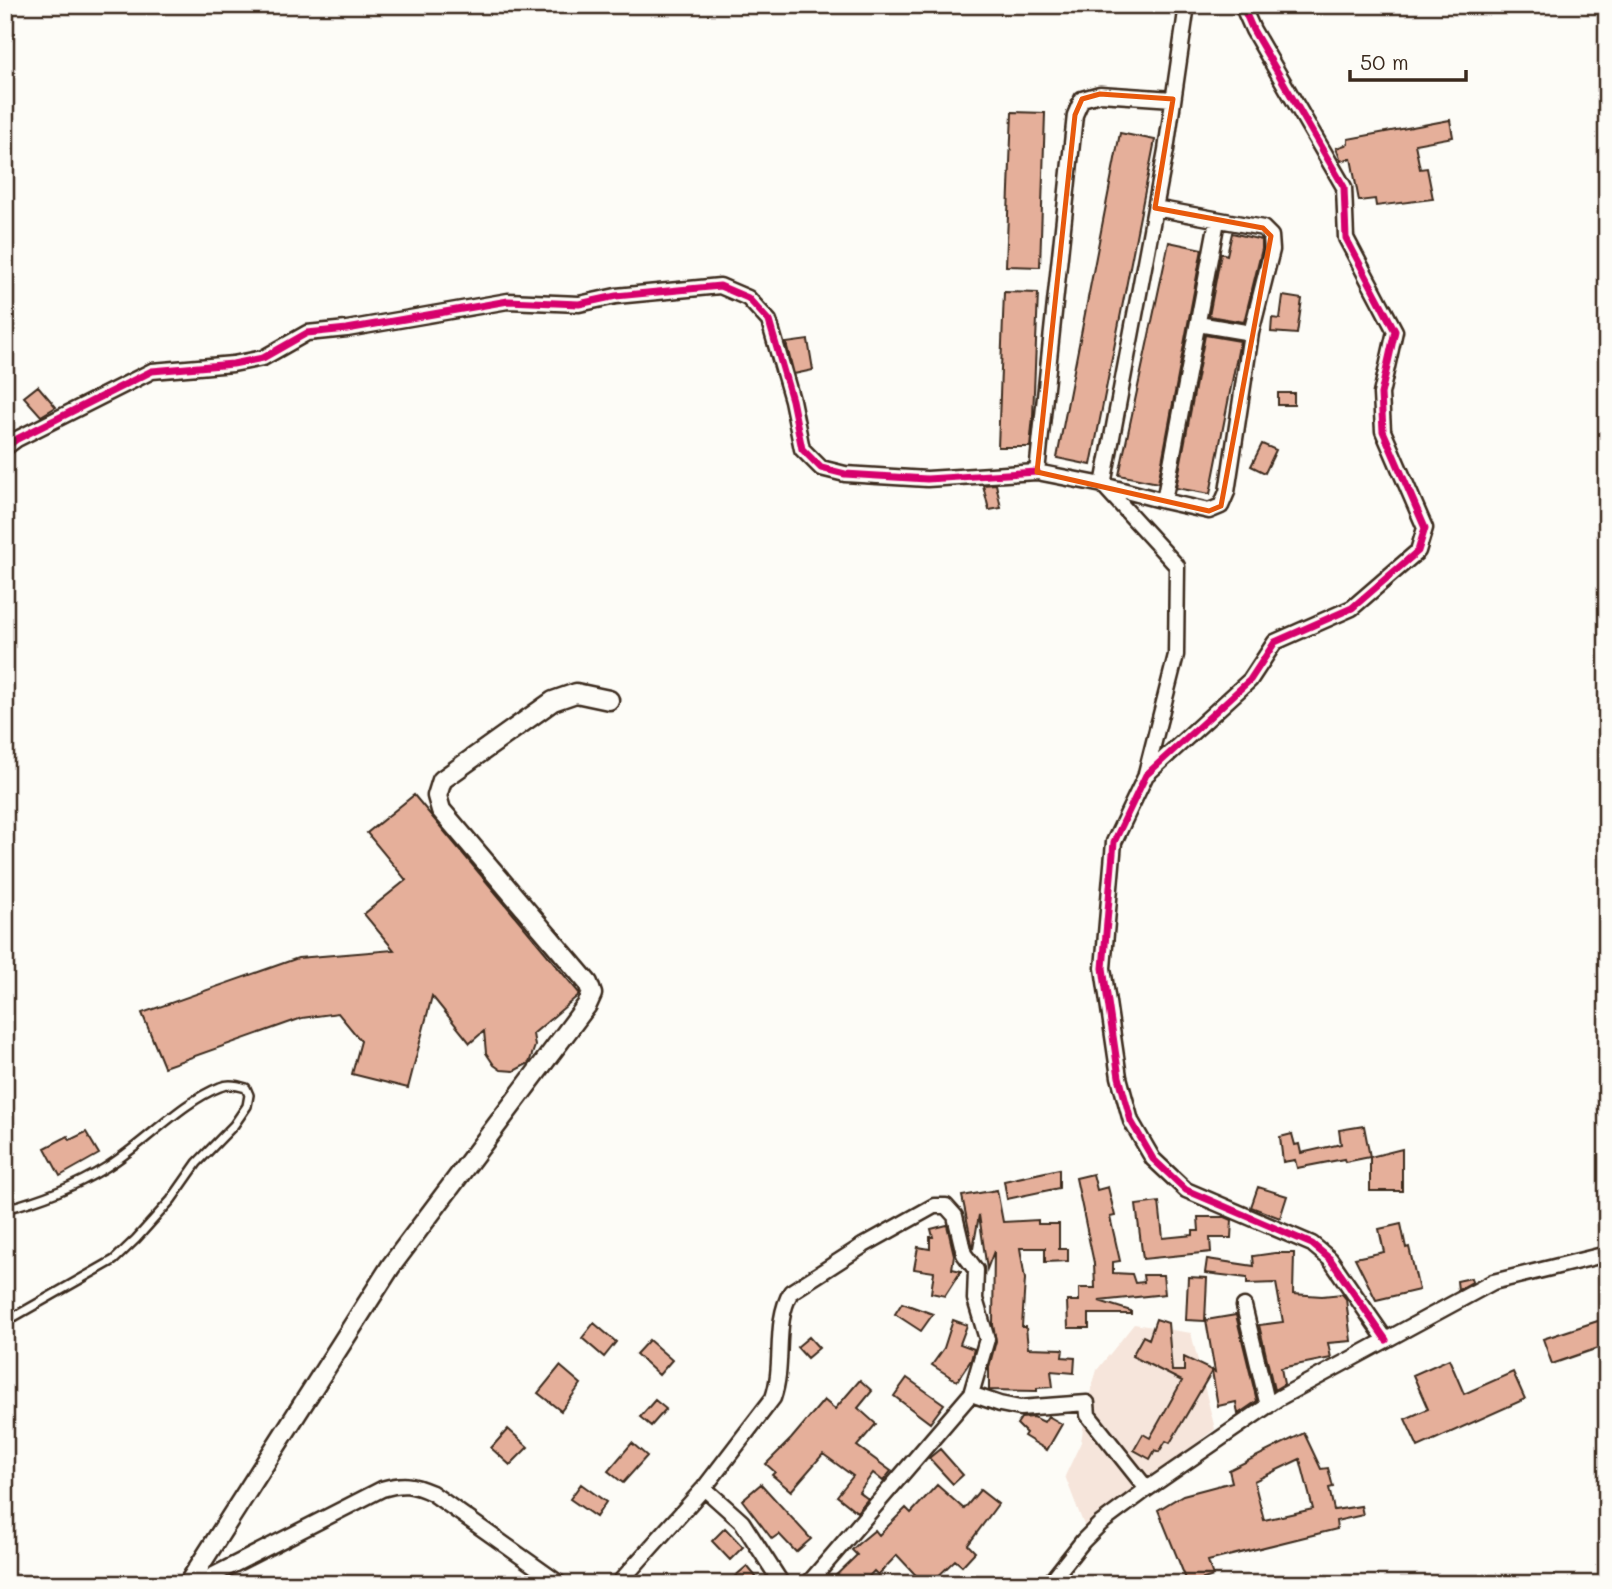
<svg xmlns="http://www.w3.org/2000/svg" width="1612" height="1589" font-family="Mali,sans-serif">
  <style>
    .built { fill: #f6e5db }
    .building { fill: #e5af9a; stroke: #3b2a1e; stroke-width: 2; fill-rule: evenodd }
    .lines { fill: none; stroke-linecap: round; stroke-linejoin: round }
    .service-casing { stroke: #3b2a1e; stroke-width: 12 }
    .minor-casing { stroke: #3b2a1e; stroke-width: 19 }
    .tertiary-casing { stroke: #3b2a1e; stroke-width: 23 }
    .service { stroke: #fdfcf7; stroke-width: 7 }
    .minor { stroke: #fdfcf7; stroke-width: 14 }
    .tertiary { stroke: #fdfcf7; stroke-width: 18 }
    .cycleway-casing { stroke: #fdfcf7; stroke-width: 11 }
    .cycleway { stroke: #d6006c; stroke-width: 7 }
    .marked { fill: none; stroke: #e8590c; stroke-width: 5; stroke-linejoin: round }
  </style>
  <rect width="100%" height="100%" fill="#fdfcf7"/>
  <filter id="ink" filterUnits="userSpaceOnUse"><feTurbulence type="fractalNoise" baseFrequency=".0143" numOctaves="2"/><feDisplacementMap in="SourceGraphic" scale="14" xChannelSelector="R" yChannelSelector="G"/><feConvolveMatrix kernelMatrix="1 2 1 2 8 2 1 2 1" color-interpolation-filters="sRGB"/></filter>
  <g filter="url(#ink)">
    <path class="built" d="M1134,1324l57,9 24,96 -130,99 -20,-52 16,-34 6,-39 10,-33z"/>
    <path class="building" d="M1012,112l33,1 -5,154 -34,-1z
      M1450,120l3,17 -38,7 5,25 7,-1 6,31 -57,7 -1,-7 -16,2 -8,-43 -10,3 -5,-13 12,-4v-5z
      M1120,133l35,7 -64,325 -34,-7z
      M1232,233l30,7v9l-18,73 -35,-6 12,-63 6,2z
      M1169,242l33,7 -44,234 -39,-8z
      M1004,292l34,1 -5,123 -3,31h-32z
      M1283,296l19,3 -5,35 -26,-2 1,-14 8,1z
      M1205,335l35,6 -30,153 -34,-6z
      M808,340l5,30 -19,4 -8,-31z
      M38,386l18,21 -15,9 -17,-19z
      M1278,393h16v12h-16z
      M1262,444l14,6 -11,23 -14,-7z
      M996,484l5,24 -12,2 -6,-25z
      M414,795l166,199 -47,40 2,12 -6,17 -15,8 -13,-1 -7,-5 -8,-12 -2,-22 -14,12 -38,-47 -24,92 -56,-14 9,-33 -23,-28 -36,5 -138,49 -22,-54 156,-55 96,-8 -30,-36 42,-34 -39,-47z
      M1364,1126l6,31 -25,5 -1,-3 -47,9 -2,-8 -12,2 -3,-25 12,-3 3,11 4,-1 2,9 40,-9 -2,-14z
      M86,1132l13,22 -39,22 -15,-28 23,-12 2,4z
      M1402,1149v42h-32v-34z
      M1059,1169v19l-52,11 -3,-18z
      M1093,1174l4,16 11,-3 7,29 -5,1 10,44 -7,1v11l19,1 3,9 9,-1 -1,-7h20l2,19 -66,7 32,10v3h-42v14h-21l-1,-27h12v-13h16l-1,-25 -18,-85z
      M1258,1187l29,9 -7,22 -29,-11z
      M997,1190l6,32 35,-2v4h21v25h9v12l-23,1v-14h-25l5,31 -3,48h4l2,21 35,1 -1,8 13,1 -1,15 -23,-2 2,16 -16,1v3l-48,-1v-23l7,-26 -3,-16 1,-74 -7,18 -8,-54 -6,34 -11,-53z
      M1159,1202l4,36 30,-3v-4h6l-1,-14h27l7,3 -1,18h-21l1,14 -68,7 -7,-54z
      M1401,1224l5,24 3,-1 10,43 -43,10 -21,-42 29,-6 -5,-23z
      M947,1225l7,30 -2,14 9,2 -16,25 -14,-3 3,-21 -20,-3 4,-22 12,2v-12h3l-2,-8z
      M1275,1253h19l-1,41 29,2 20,-2 4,5 5,42 -23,2 3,15 -50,10 3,16 -10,6 -15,-65 24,-3 -7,-39 -29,1v-6l-42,-5 2,-14 47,7 -1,-10z
      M1188,1277l19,1 -2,43 -19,-1z
      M1471,1278l1,4 -14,8 -1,-9z
      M902,1303l31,11 -12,17 -26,-17z
      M1236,1315l21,86 -19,13 -2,-12 -18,4 -6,-35 -42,72 -4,-2 -7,11 -4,-2 -5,9 -16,-9 9,-16 7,4 32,-57 -50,-25 11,-20 6,3 7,-20 12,4 4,48h12v-14l31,15 -9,-52z
      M1607,1318v27l-55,19 -9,-25z
      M953,1320l14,5 -7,19 14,5 -3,11 -14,21 -25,-16 12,-17z
      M594,1323l22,19 -12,15 -22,-19z
      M809,1337l10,11 -12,10 -10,-11z
      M649,1340l23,20 -13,15 -23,-21z
      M1449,1359l15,35 49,-22 12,27 -107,48 -13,-28 23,-10 -15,-34z
      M560,1366l21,18 -20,27 -23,-18z
      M907,1378l37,26 -14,19 -36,-27z
      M860,1380l12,11 -14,17 18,16 -19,22 34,25 -8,10 -10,-8 -14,19 9,7 -11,13 -20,-16 16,-20 -30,-22 -32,37 -19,-16 3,-3 -9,-8 25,-25 33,-39 11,9z
      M655,1400l11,9 -15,17 -11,-9z
      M1048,1416l14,8 -15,26 -23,-14 2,-3 -9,-9 4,-6 13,-1 10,5z
      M508,1429l20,18 -18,18 -19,-17z
      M1304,1433l17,36 7,-1 5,19 -4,1 5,22 27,-4 2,9 -27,6 1,8 -129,32 5,15 -25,8 -30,-74 25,-15 49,-13 -3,-12zM1300,1459l13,50 -49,11 -10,-39z
      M632,1443l15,13 -24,27 -15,-12z
      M940,1449l23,26 -10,9 -24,-26z
      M581,1484l25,18 -10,15 -26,-18z
      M761,1484l50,55 -15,13 -17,-18 -7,5 -30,-39z
      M937,1485l27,24 16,-19 18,14 -30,41 7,7 -13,14 -7,-6 -25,24h-6l-27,-29 -19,20 -4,-4 -12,13h-35l30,-29 -5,-5 6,-6 17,-14 4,5 27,-27 5,5z
      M725,1528l18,19 -13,13 -18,-19z
      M747,1566l15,18h-36z"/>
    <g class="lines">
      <defs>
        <path id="service" d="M5,1209c35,-9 69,-22 100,-41 37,-22 76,-66 115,-81 8,-4 17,-2 26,1l3,7 -2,11 -13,19 -37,38 -26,37 -35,39 -22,21 -109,62"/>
        <path id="minor" d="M1242,5l11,25 91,157 2,51 49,93 -14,63 2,37 42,97 -7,23 -66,57 -77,34 -25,38 -104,95 -32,67 -11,126 16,109 12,44 22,38 33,31 126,54 18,15 56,81
          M1173,99l-73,-5 -18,5 -7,16 -38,357 66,13 63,-335 21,-145
          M1155,208l108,20 8,8 1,14 -21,83
          M5,448l12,-9 135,-68 81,-7 30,-6 44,-25 40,-4 161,-28 71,3 37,-8 104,-10 28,12 21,23 23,79 10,49 19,19 24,6 82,5 110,-7
          M1103,485l61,16 53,-280
          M1104,486l73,80 -1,89 -30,118
          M1164,501l45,10 12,-5 6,-14 24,-159 -53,-9
          M1244,1306l24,100
          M704,1488l38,34 40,62
          M196,1584l186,-95c21,-6 30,-5 50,4l128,91
          M618,1584l86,-96 69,-90c12,-34 0,-75 18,-106l73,-47 70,-39h12l9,10 9,38 12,16 -1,29 12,40 -16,55
          M808,1584l163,-190 29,10 20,4 67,-5 1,12 59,74
          M1049,1584l34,-43 17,-17 47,-35 132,-91 214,-116 114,-28"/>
        <path id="tertiary" d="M188,1584l203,-318 196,-261 5,-11 -4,-11 -147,-173 -4,-14 5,-16 111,-79 23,-8 33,7"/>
      </defs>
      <use href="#service" class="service-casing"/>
      <use href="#minor" class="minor-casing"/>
      <use href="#tertiary" class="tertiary-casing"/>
      <use href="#service" class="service"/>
      <use href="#minor" class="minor"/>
      <use href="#tertiary" class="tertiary"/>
      <defs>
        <path id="cycleway" d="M1242,5l11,25 91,157 2,51 49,93 -14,63 2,37 42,97 -7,23 -66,57 -77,34 -25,38 -104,95 -32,67 -11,126 16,109 12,44 22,38 33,31 126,54 18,15 56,81
          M5,448l12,-9 135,-68 81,-7 30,-6 44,-25 40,-4 161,-28 71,3 37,-8 104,-10 28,12 21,23 23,79 10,49 19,19 24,6 82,5 110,-7"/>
      </defs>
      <use href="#cycleway" class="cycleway-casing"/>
      <use href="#cycleway" class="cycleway"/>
    </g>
  </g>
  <path class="marked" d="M1100,94l73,5 -18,109 108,20 8,8 -50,270 -12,5 -172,-39 38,-357 7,-16z"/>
  <rect width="1612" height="1589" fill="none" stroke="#fdfcf7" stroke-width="28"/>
  <rect x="14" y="14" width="1584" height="1561" fill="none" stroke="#3b2a1e" stroke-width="2.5" filter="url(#ink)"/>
  <path d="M1350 70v10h116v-10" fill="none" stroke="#3b2a1e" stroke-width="3.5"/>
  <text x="1360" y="70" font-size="21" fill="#3b2a1e" stroke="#fdfcf7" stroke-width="5" paint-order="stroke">50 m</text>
</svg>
